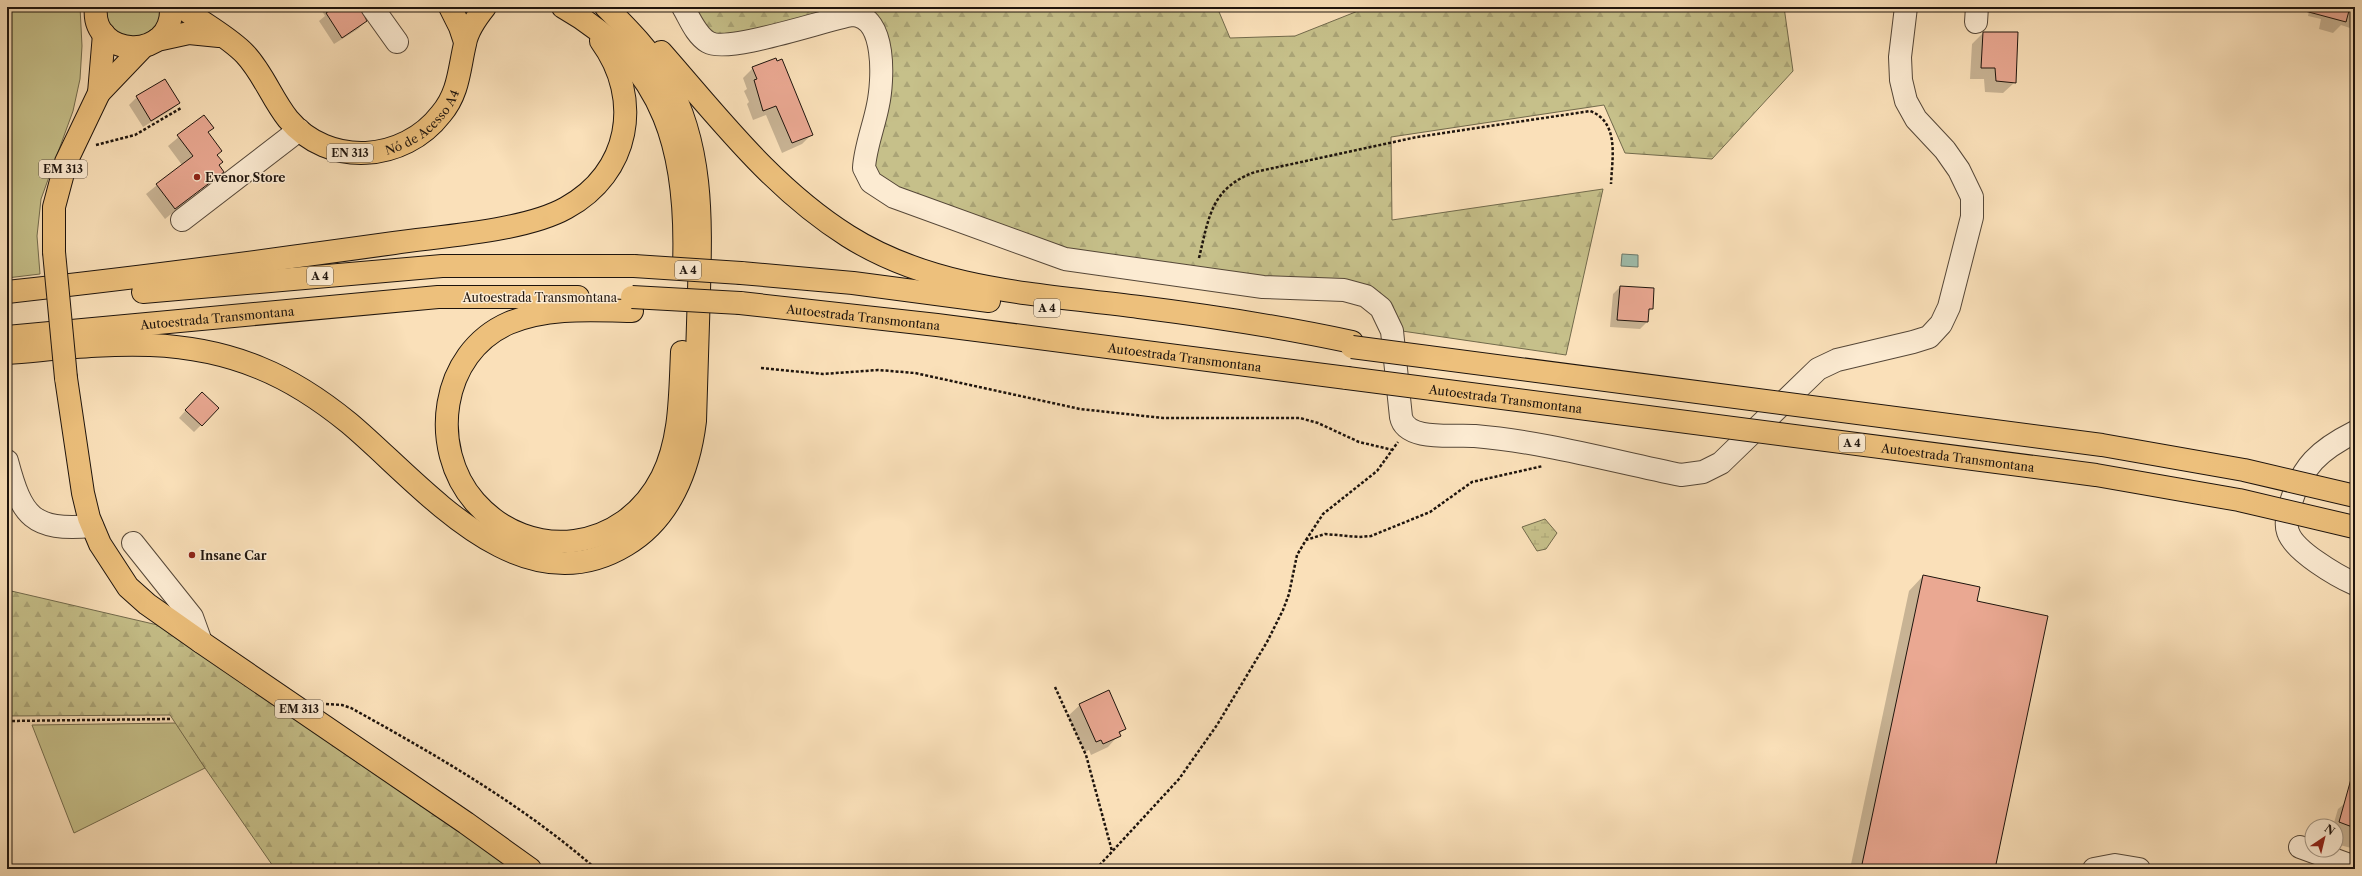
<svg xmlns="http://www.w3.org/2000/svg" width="2362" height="876" font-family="'Libre Caslon Text',serif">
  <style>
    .green { fill: #c6c08a; stroke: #726a4c }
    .forest { fill: url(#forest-firs); stroke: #726a4c }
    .wetland { fill: url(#wetland-marsh); stroke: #726a4c }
    .water { fill: #9fbdac; stroke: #6b796c }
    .shadow { fill: #0003 }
    .building { fill: #eaa892; stroke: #1e140d }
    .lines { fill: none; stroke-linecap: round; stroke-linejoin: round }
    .minor-casing { stroke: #554738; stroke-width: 24 }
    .major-casing { stroke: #1e140d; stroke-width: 24 }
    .highway-casing { stroke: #1e140d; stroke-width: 24 }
    .path { stroke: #1e140d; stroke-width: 2.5; stroke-dasharray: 3 2; stroke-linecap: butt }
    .minor { stroke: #fcebd2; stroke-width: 22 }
    .major { stroke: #edc07c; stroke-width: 22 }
    .highway { stroke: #edc07c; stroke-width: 22 }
    .major-bridge-casing { stroke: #1e140d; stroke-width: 24; stroke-linecap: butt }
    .highway-bridge-casing { stroke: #1e140d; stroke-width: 24; stroke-linecap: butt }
    .major-bridge { stroke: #edc07c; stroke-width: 22 }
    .highway-bridge { stroke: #edc07c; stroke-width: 22 }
    .poi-dot { fill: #8f2418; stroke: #fcebd2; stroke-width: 1.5 }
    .labels { text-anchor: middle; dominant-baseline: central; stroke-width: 3; stroke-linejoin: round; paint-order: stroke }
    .shield { fill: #fcebd2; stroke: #615448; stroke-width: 1 }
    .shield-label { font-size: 11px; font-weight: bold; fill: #1e140d }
    .street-label { font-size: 12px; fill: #1e140d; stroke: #fcebd2 }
    .poi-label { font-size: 12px; font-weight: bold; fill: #1e140d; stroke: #fcebd2; text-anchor: start }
  </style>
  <defs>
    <pattern id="forest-firs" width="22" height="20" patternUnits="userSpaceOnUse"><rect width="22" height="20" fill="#c6c08a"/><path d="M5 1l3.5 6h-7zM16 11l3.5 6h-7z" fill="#aaa476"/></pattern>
    <pattern id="wetland-marsh" width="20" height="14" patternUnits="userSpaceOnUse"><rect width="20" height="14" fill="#c6c08a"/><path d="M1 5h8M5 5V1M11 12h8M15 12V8" fill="none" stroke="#aaa476"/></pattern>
  </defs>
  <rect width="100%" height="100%" fill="#fae0b9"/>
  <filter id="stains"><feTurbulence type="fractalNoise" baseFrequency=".005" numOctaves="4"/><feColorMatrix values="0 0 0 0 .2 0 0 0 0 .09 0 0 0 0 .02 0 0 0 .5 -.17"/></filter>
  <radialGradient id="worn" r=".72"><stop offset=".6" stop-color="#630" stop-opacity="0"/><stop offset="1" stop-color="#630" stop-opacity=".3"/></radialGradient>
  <path class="green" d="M7,7h73l2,39 -2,33 -7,32 -32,88 -4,37 3,38 -33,4z
    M106,7h55c-1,5 -1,14 -4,18 -10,16 -34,16 -45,3 -6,-6 -5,-14 -6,-21z
    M176,723l29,45 -131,65 -42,-108z"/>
  <path class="forest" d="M691,7h526l13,31 65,-2 73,-29h416l9,64 -81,88 -87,-6 -21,-48 -213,32 1,83 211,-31 -37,166 -164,-24 -17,-31 -97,-17 -198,-25 -174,-56 -44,-29 5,-154 -145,21 -20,-3z
    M7,590l155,36 354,243h-241l-70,-101 -35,-53 -163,1z"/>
  <path class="wetland" d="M1545,519l12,14 -11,16 -9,2 -15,-24z"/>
  <path class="water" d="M1622,254l16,1v12l-17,-1z"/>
  <path class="shadow" d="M326,7h33l7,14 -8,8 -24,15 -15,-23 6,-5 -3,-5z
    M2310,7h45v16l-5,5 -9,-3 -8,8 -14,-4 2,-10 -13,-3z
    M1983,33l32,49 -12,11 -18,-1 -1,-13h-14l2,-35z
    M753,68l59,66 -10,10 -20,9 -16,-38 -13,5 -6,-16 2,-2 -5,-11 3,-2 -4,-11z
    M165,80l14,23 -8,7 -28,17 -14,-22 8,-8z
    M204,116l9,11 -6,6 11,32 5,6 -58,48 -19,-25 36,-29 -14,-19z
    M1620,287l33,2 -1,19 -4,4 -1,10 -7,7 -30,-2 3,-33z
    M194,401l7,24 -7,7 -15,-14z
    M1923,576l53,25 18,268h-144l59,-278z
    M1080,705l45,23 -17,19 -17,8 -2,-5 -4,2 -17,-36z
    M2355,795v54l-19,-5 3,-12 -3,-1v-5h-3l5,-17z"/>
  <path class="building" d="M335,7h25l7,14 -25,17 -16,-25z
    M2306,7h44l-4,15 -41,-11z
    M1983,32h35l-2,51 -20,-2 -1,-13h-14z
    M776,58l1,3 5,-2 31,76 -21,8 -16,-37 -13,5 -9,-31 3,-1 -5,-12z
    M165,79l15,24 -29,18 -15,-25z
    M204,115l10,13 -6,4 14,19 -5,4 6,7 -4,3 5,7 -49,37 -19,-25 37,-28 -16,-21z
    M1620,286l34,2 -1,21h-4l-1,13 -31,-2z
    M202,392l17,16 -17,18 -17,-16z
    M1923,575l57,12 -3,14 71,15 -53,253h-134z
    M1109,690l17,39 -7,3 2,4 -18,8 -2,-4 -5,2 -17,-38z
    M2351,779l4,1v48l-16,-6z"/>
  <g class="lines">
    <defs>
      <path id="minor" d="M372,7l25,35
        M683,7c7,12 13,28 25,35 20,12 116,-22 144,-27 35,0 31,67 26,90 -4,21 -13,43 -14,63l7,14 23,15 171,62 198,28 81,3 22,6 15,12 11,23 9,86c5,25 54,17 74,19 70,6 137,25 206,39l22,-3 18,-9 97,-94 19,-9 76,-18 16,-5 12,-13 8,-17 23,-90v-20l-13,-27 -14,-20 -29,-31 -10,-18 -5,-21 -1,-23 6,-50
        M1976,22l1,-15
        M182,220l117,-90
        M2355,432c-36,18 -53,34 -65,73 -2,8 -5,19 -2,27 6,19 49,44 67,52
        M7,461c15,56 25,70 85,65
        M133,543l59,74 9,25
        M2300,847l55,20
        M2094,869l21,-4 24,4"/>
      <g id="major">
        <path d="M96,7c-6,51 78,56 75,0"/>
        <path id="s1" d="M182,7c19,16 46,29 63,47 18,19 27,45 43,65 41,49 116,43 153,-5 18,-21 18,-45 24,-70 2,-13 12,-27 20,-37"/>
        <path d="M450,7l10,20 5,15"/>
        <path d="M157,40l32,-7 30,3"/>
        <path d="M99,93l5,-59"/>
        <path d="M54,252v-45l12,-45 33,-69 44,-46"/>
        <path d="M66,378l17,115 6,25 11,26 28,43 19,17 54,38 265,181 64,46"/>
      </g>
      <g id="highway">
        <path d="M563,7c104,59 125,147 121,259"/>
        <path d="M661,52c58,66 111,136 187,184 87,55 192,58 291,71 72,9 143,20 213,35"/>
        <path d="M741,273l112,10 136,18"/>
        <path d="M7,292c130,-14 258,-31 387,-49 48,-7 131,-12 172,-35 64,-35 77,-109 35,-167"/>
        <path d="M143,292l299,-26h192"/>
        <path id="s2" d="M740,303l197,22 410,53"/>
        <path d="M632,311c-41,-1 -85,-4 -123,12 -69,30 -81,125 -34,179 55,62 149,50 187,-25 19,-38 18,-83 20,-125"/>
        <path id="s3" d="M7,337l431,-40h140"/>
        <path d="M7,353c89,-7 168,-20 253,15 32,13 62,33 89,55 73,61 170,187 277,122 44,-26 63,-75 69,-124 1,-43 3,-87 4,-130 2,-73 4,-146 -33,-212 -16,-28 -38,-50 -60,-72"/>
      </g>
    </defs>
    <use href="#minor" class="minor-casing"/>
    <use href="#major" class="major-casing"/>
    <use href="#highway" class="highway-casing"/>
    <path class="path" d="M96,145l39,-10 46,-27
      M1199,258c10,-41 12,-70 56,-86l162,-35 173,-26c30,11 22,48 21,73
      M761,368l62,6 55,-4 37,3 165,36 83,9h137l18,5 41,19 34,8
      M1306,540l17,-26 54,-43 21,-29
      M1055,687l31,68 26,96
      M326,704l16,1 9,3c85,47 172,97 245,161
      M7,721l164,-2
      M1096,869l83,-90 38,-54 50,-83 16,-32 6,-16 8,-39 9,-15 19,-6 34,3 12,-1 59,-24 42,-30 71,-16"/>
    <use href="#minor" class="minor"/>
    <use href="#major" class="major"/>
    <use href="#highway" class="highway"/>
    <defs>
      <path id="major-bridge" d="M54,252l12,126"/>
      <g id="highway-bridge">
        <path d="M634,266l107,7"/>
        <path d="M632,297l108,6"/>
        <path d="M1352,347l750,98 142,25 111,26"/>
        <path id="s4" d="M1347,378l749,97 143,25 115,27"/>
      </g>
    </defs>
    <use href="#major-bridge" class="major-bridge-casing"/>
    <use href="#highway-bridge" class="highway-bridge-casing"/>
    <use href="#major-bridge" class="major-bridge"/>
    <use href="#highway-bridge" class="highway-bridge"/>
  </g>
  <g class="poi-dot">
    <circle cx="197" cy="177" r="4"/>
    <circle cx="192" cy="555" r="4"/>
  </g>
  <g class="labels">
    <g class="shield">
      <rect x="327" y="144" width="46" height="18" rx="3"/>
      <rect x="39" y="160" width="48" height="18" rx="3"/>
      <rect x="675" y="261" width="26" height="18" rx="3"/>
      <rect x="307" y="267" width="26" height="18" rx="3"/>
      <rect x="1034" y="299" width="26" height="18" rx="3"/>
      <rect x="1839" y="434" width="26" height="18" rx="3"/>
      <rect x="275" y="700" width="48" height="18" rx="3"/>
    </g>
    <g class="shield-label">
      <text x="350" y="153">EN 313</text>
      <text x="63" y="169">EM 313</text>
      <text x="688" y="270">A 4</text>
      <text x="320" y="276">A 4</text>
      <text x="1047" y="308">A 4</text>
      <text x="1852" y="443">A 4</text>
      <text x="299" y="709">EM 313</text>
    </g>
    <g class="street-label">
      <text stroke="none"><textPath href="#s1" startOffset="312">Nó de Acesso A4</textPath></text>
      <text x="540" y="297">Autoestrada Transmontana</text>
      <text stroke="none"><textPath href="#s2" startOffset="124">Autoestrada Transmontana</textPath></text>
      <text stroke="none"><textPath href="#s3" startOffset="211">Autoestrada Transmontana</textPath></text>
      <text stroke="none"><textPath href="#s2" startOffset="448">Autoestrada Transmontana</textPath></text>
      <text stroke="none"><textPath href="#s4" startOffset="160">Autoestrada Transmontana</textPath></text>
      <text stroke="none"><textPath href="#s4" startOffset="616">Autoestrada Transmontana</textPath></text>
    </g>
    <g class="poi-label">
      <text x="205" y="177">Evenor Store</text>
      <text x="200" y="555">Insane Car</text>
    </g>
  </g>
  <rect width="2362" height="876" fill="none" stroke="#fae0b9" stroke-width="24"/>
  <rect x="8" y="8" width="2346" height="860" fill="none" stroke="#1e140d" stroke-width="2"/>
  <rect x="12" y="12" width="2338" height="852" fill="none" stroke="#1e140d"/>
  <g transform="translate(2324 838) rotate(35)"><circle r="19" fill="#fcebd2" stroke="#a39583"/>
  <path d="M0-3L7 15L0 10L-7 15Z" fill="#8f2418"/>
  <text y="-6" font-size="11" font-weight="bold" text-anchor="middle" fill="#1e140d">N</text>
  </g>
  <rect width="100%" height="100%" filter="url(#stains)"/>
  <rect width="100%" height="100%" fill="url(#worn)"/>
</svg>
